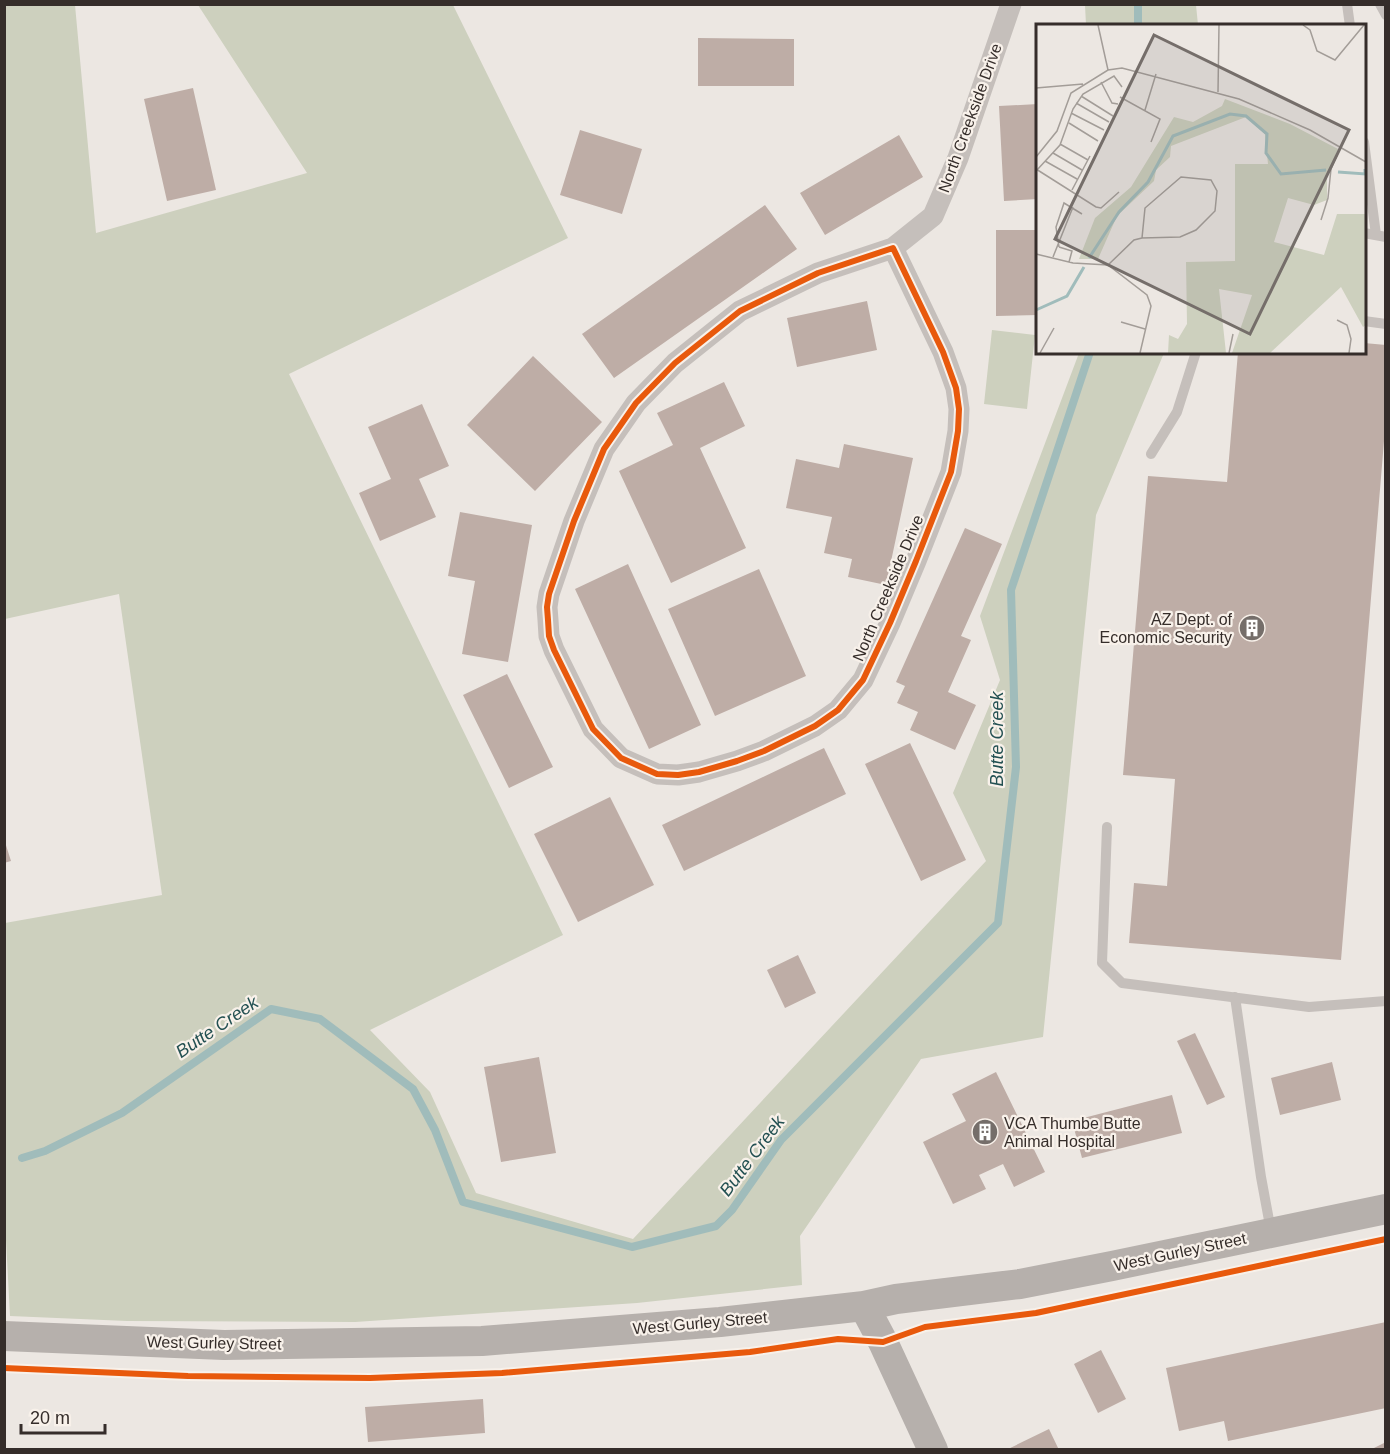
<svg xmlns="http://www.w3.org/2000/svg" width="1390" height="1454" font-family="Helvetica,sans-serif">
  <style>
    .green { fill: #cdd0be }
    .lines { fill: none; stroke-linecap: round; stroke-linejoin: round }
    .stream { stroke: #a0bcbb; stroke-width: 8 }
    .building { fill: #beada6 }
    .lane { stroke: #c5bfbb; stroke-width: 10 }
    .street { stroke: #c5bfbb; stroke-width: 21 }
    .secondary { stroke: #b6b0ac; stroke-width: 30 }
    .cycleway-casing { stroke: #f8f1ea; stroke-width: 10 }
    .cycleway { stroke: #e8590c; stroke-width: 6 }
    .labels { text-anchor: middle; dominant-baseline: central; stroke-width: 4.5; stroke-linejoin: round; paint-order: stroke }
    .street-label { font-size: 16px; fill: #352d2a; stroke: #f8f1ea }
    .poi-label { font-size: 16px; fill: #352d2a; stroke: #f8f1ea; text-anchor: end }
    .water-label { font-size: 18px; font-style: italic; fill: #235052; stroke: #f8f1ea }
    .inset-river { fill: none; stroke: #a0bcbb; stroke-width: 3 }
    .inset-road { fill: none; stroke: #a39d98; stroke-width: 1.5 }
    .view { fill: #756e6a; fill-opacity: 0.15; stroke: #756e6a; stroke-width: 3 }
    .inset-edge { fill: none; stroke: #352d2a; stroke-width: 3 }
  </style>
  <rect width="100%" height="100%" fill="#ece7e2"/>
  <path class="green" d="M453,5l115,233 -279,136 274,561 -193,95 60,62 46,101 157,46 353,-378 -33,-68 47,-113 -20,-64 99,-263h85l-68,162 -53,522 -122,22 -121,177 2,49 -165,18 -282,19 -228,-1 -117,-5 -6,-114 1,-279 157,-28 -43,-301 -114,25v-614h70l21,228 211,-60 -109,-168z
    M1085,5h111l2,20h-112z
    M992,330l43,5 -8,74 -43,-5z"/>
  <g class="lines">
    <path class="stream" d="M1138,26v-22
      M22,1158l23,-7 77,-38 149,-104 49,10 93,70 22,41 28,72 169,45 84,-21 16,-16 49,-70 217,-217 18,-156 -5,-177 79,-238"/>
  </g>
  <path class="building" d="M698,38l96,1v47h-96z
    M193,88l23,102 -49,11 -23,-102z
    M1038,104v95l-34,2 -5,-95z
    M580,130l62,19 -20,65 -62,-19z
    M899,135l24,42 -98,58 -25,-42z
    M765,205l32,44 -183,129 -32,-44z
    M996,230h42v85l-42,1z
    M867,301l10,49 -80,17 -10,-49z
    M1364,343l22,2v72l-45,543 -212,-17 5,-60 33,3 8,-107 -52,-4 25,-299 79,6 11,-130h126z
    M533,356l69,66 -67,69 -68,-66z
    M724,382l21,44 -45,22 46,100 -75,35 -52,-112 54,-26 -16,-32z
    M422,404l27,62 -30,13 17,38 -56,24 -21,-48 32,-14 -23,-52z
    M844,444l69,14 -27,127 -38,-8 4,-18 -28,-6 8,-36 -46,-9 10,-49 43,9z
    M460,512l72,13 -24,137 -46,-8 13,-73 -27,-5z
    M965,528l37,16 -41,92 10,4 -23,52 28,13 -21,45 -45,-20 8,-18 -21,-9 8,-17 -9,-4z
    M628,564l73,161 -52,24 -74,-160z
    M759,569l47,107 -91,40 -47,-107z
    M507,674l46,93 -44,21 -46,-93z
    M910,743l56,117 -45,21 -56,-117z
    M824,748l22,46 -162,77 -22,-46z
    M610,797l44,88 -76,37 -44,-88z
    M4,839l7,22 -7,2z
    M798,955l18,38 -31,15 -18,-38z
    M1195,1033l30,64 -18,8 -30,-64z
    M539,1057l17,96 -55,9 -17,-95z
    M1332,1062l9,38 -61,15 -9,-37z
    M996,1072l49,100 -31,15 -11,-23 -24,11 7,14 -33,15 -30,-62 43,-21 -14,-27z
    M1172,1095l10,38 -100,25 -10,-37z
    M1386,1322v86l-158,33 -4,-20 -45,10 -13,-63z
    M1101,1350l25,49 -28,14 -24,-49z
    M483,1399l2,34 -117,9 -3,-35z
    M1049,1429l10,21h-53z
    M1386,1442v8h-16z"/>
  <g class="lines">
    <path class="lane" d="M1347,4l3,22
      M1380,4l6,11
      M1364,142l12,93
      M1364,233l22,4
      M1364,321l22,3
      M1151,454l26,-42 19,-60
      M1107,827l-5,136 20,20 187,24 77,-6
      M1235,997l26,180 10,54"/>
    <path class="street" d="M893,248l50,104 13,36 3,21 -1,22 -7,41 -35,89 -26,62 -27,57 -25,30 -23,16 -51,25 -27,10 -38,11 -21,3 -21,-1 -36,-16 -28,-29 -39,-79 -5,-14 -1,-16 -1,-13 2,-13 25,-73 30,-72 32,-46 39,-40 65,-52 78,-38z
      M893,248l40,-32 25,-58 53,-154"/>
    <path class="secondary" d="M864,1306l19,36 50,108
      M4,1336l220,9 258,-4 238,-19 144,-16 32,-7 124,-15 92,-18 274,-57"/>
    <defs>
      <path id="cycleway" d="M893,248l50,104 13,36 3,21 -1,22 -7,41 -35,89 -26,62 -27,57 -25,30 -23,16 -51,25 -27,10 -38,11 -21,3 -21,-1 -36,-16 -28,-29 -39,-79 -5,-14 -1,-16 -1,-13 2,-13 25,-73 30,-72 32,-46 39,-40 65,-52 78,-38z
        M4,1368l184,8 182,2 132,-5 248,-21 88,-13 45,3 42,-15 111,-14 350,-74"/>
    </defs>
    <use href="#cycleway" class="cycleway-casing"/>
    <use href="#cycleway" class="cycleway"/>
  </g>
  <defs>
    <symbol id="building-disc" viewBox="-11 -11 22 22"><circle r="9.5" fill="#756e6a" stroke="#f8f1ea"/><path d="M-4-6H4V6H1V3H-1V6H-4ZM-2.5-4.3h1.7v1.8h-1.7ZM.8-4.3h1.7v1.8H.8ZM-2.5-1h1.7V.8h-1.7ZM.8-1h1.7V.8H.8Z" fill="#fff"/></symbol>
  </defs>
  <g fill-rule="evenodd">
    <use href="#building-disc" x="1237" y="613" width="30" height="30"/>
    <use href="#building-disc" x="970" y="1117" width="30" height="30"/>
  </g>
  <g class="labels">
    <g class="street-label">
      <text transform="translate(970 118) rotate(-70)">North Creekside Drive</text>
      <text transform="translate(888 588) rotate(-67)">North Creekside Drive</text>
      <text transform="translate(1180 1252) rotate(-12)">West Gurley Street</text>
      <text transform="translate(700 1323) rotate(-5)">West Gurley Street</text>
      <text transform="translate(214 1343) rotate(1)">West Gurley Street</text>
    </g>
    <g class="poi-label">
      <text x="1232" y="619">AZ Dept. of<tspan x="1232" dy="18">Economic Security</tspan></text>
      <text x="1004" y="1123" text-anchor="start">VCA Thumbe Butte<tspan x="1004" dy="18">Animal Hospital</tspan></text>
    </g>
    <g class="water-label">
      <text transform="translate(997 739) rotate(-90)">Butte Creek</text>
      <text transform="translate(217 1027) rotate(-34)">Butte Creek</text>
      <text transform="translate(752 1156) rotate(-53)">Butte Creek</text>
    </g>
  </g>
  <g transform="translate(1036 24)">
    <rect width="330" height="330" fill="#ece7e2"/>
    <path d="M189,75l65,25 48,25 -11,26v25l-13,5 -26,-7 -14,44 50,13 13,-41h29v111l-3,2 -22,-40 -71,66h-38l20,-58 -33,-6 7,64h-58l1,-18 9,4 9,-15 -1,-62 49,-1v-97h33l-3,-30 -19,-17 -75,29 -1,11 -14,13 -2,11 -37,35 -19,43h-19l16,-41 36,-31 43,-70 19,5 29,-16z" fill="#cdd0be"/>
    <path class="inset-river" d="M302,148l27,2v-5M53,234l30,-46 29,-30 25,-46 57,-22 16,2 21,18 -1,19 15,21 45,-4M0,286l31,-14 17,-29"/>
    <path class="inset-road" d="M62,1l10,45M267,1l7,5 7,21 18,9 29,-35M65,58l11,21 6,1M0,64l47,-4M182,68l1,-67M45,72l32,20M84,73l40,22 -9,23M40,79l33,19M109,86l11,-36M35,89l33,17M33,99l29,18M24,120l28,16M17,129l29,17M0,133l21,-26 14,-38 37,-23 14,-2 117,31 71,31 56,32M9,137l32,18M0,145l60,38 5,1 18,-16M1,146l23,-25 13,-36 10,-15 31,-18 8,11M145,153l30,3 6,11 -2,20 -19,19 -16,7 -38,1 3,-30zM36,166l18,-34M285,196l7,-22 3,-29 10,-23M23,223l-3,-20 8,-24 18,11M23,223l13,4 -3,11M0,230l37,9 35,2 39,30 4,11 -11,47M17,233l20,-50M72,241l26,-25 8,-2M301,296l10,5 4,14 -2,14M85,298l24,7M4,329l14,-25M193,329l4,-19"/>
    <path class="view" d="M118,11l195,95 -99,204 -195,-95z"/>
    <rect width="330" height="330" class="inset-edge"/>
  </g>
  <rect width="1390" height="1454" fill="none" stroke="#352d2a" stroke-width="12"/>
  <path d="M21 1424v9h84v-9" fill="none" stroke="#352d2a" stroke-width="3"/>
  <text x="30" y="1424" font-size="18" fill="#352d2a" stroke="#f8f1ea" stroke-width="4.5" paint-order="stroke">20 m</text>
</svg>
